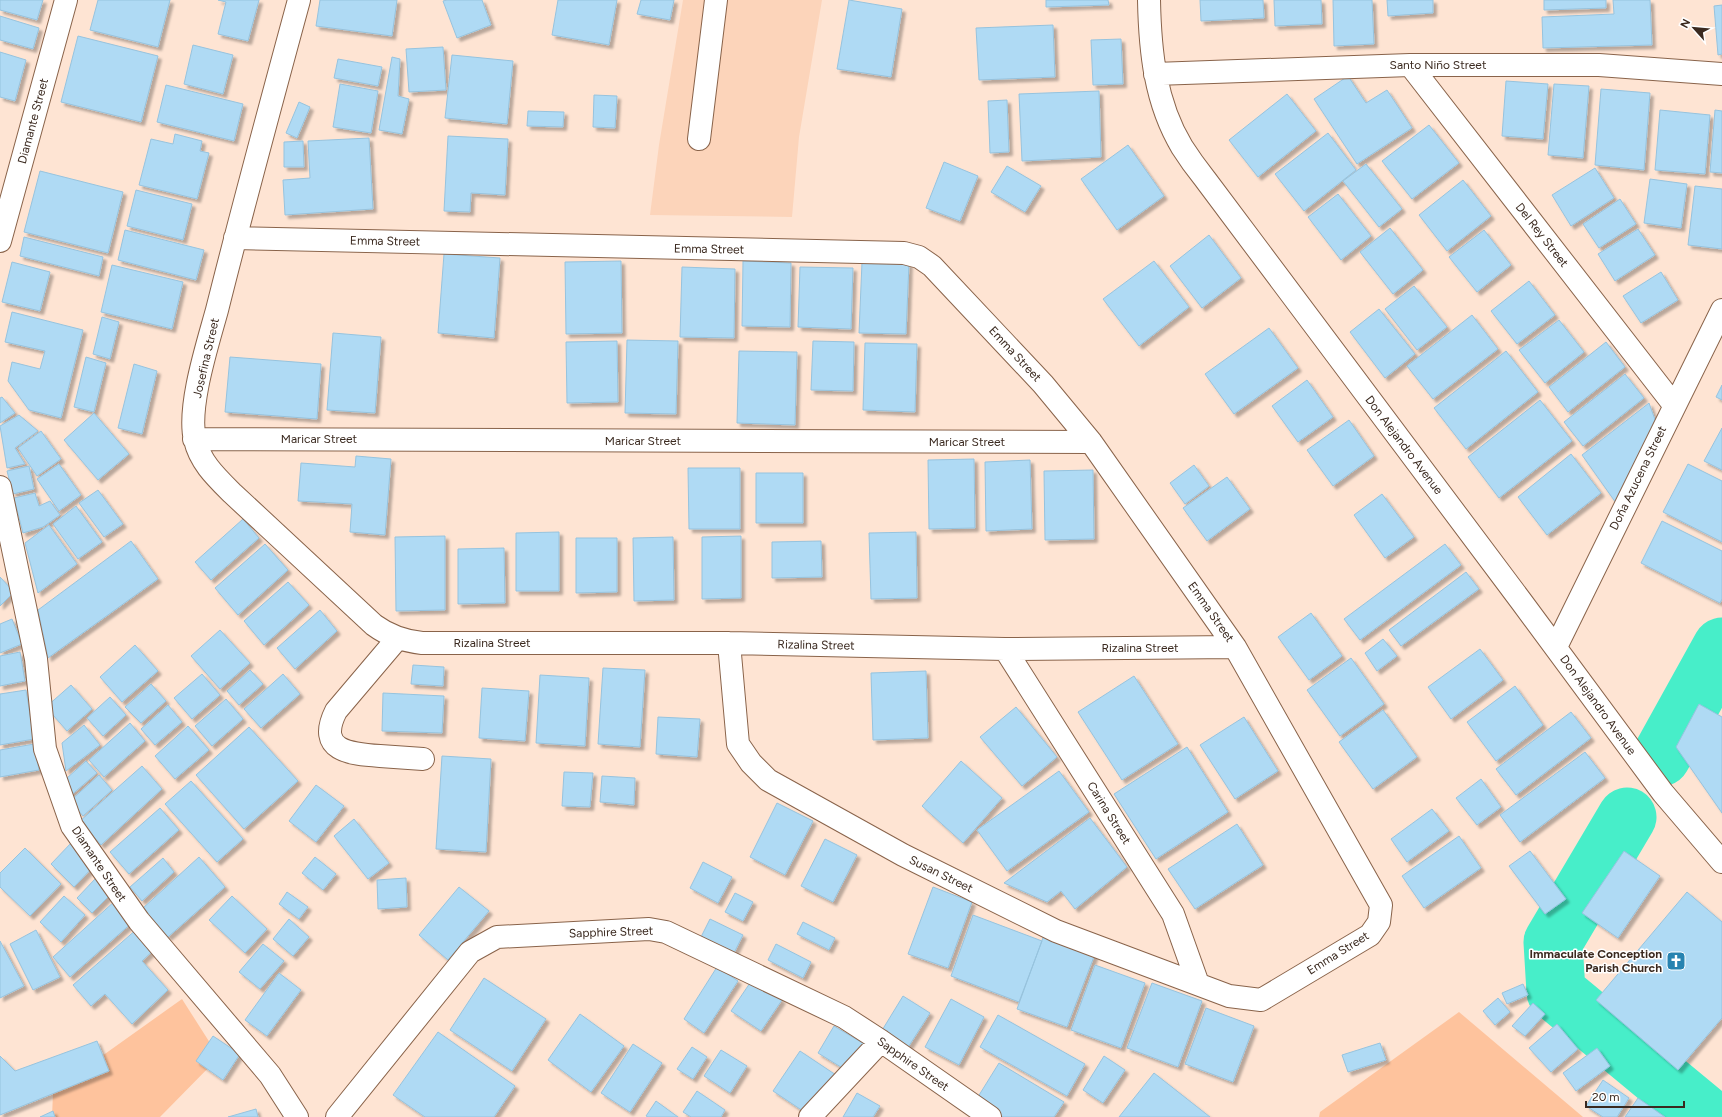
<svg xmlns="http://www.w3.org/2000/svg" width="1722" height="1117" font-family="Figtree,sans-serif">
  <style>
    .built { fill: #fcd4ba }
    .green { fill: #fec39d }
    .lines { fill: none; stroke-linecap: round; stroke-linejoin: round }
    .river { stroke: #47eec9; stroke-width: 59 }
    .building { fill: #afdaf4; stroke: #96c3de; filter: url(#shadow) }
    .minor-casing { stroke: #89634a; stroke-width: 24 }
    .minor { stroke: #fff; stroke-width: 22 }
    .labels { text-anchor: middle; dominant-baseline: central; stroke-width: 3; stroke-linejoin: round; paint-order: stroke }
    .street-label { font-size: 12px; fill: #3a291f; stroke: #fff }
    .poi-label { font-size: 12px; font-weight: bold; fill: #3a291f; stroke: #fff; text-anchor: end }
  </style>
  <defs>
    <filter id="shadow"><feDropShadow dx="3.5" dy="3.5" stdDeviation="1" flood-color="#0004"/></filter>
  </defs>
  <rect width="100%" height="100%" fill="#fee4d3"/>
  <path class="built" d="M683,0h139l-23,137 -7,80 -142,-2 9,-70z"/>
  <path class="green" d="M182,999l37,58 -59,60h-108l1,-24 49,-37z
    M1459,1012l124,105h-264l1,-5z"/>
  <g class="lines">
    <path class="river" d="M1661,757l61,-110
      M1627,817l-74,125 3,50 151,125"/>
  </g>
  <path class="building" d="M0,0h43l-6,20 -37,-10z
    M98,0h72l-12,47 -68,-17z
    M218,0h41l-11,41 -30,-7 8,-32z
    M320,0h77l-5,36 -76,-10z
    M447,0h35l9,25 -34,13 -14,-37z
    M558,0h59l-8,45 -57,-10z
    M641,0h33l-4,20 -33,-6z
    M849,0l53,9 -11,68 -54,-8z
    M1046,0h62l1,5 -63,2z
    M1200,0h63l1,18 -63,3z
    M1274,0h47l1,24 -47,2z
    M1333,0h39l2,44 -40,2z
    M1387,0h46v13l-45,3z
    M1544,0h62v8l-62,2z
    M1613,0h37l2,45 -109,3 -1,-31 72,-3z
    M1722,5v49l-4,1 -4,-49z
    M0,16l39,12 -6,21 -33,-9z
    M1053,25l2,52 -76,3 -3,-52z
    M78,36l80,20 -17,66 -80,-20z
    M1121,39l2,45 -30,1 -2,-45z
    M193,45l40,10 -10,39 -39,-10z
    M443,47l3,43 -37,2 -3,-43z
    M0,52l26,8 -11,41 -15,-4z
    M452,55l61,6 -6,63 -62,-6z
    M392,57l8,2 -2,37 11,3 -7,35 -23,-4z
    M338,59l44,8 -4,19 -44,-8z
    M1348,76l18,27 21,-13 25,38 -55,36 -43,-65z
    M1506,81l42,3 -5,55 -41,-3z
    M340,84l38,7 -7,42 -38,-6z
    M1554,84l35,2 -6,72 -35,-3z
    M166,85l77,19 -9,37 -77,-19z
    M1601,89l49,4 -6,77 -49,-5z
    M1099,91l2,66 -79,4 -3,-67z
    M1287,94l29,37 -58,46 -29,-37z
    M594,95l23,1 -2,32 -22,-1z
    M1007,100l2,52 -19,1 -2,-52z
    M299,102l11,5 -13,31 -11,-5z
    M1660,110l50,5 -5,59 -50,-4z
    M1715,110l7,1v62l-12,-1z
    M528,111l36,1 -1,15 -36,-1z
    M1429,125l30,38 -47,36 -30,-38z
    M1328,133l28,37 -52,41 -29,-37z
    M175,134l27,7 -2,10 9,2 -12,46 -58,-14 12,-46 22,5z
    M448,136l60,3 -3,56 -34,-2 -1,19 -26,-1z
    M369,138l4,71 -88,6 -2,-35 27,-2 -2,-37z
    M303,141l1,26h-20v-25z
    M1128,145l36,51 -47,34 -36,-51z
    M944,162l34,14 -18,45 -34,-13z
    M1366,164l36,45 -23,18 -36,-46z
    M1007,166l34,20 -16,26 -34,-20z
    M1595,168l19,30 -43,28 -19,-31z
    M40,171l83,21 -15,61 -84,-21z
    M1650,179l37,5 -6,44 -37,-5z
    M1463,180l28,36 -44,35 -28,-36z
    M1695,186l27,3v60l-34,-4z
    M136,190l56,14 -9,36 -56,-14z
    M1338,194l33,42 -30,24 -33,-43z
    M1620,199l16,25 -37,24 -16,-24z
    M1390,228l33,42 -30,24 -33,-42z
    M1638,229l17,26 -40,26 -17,-27z
    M125,230l79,20 -8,30 -78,-20z
    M1484,230l27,35 -34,27 -28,-35z
    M1209,235l32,43 -39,30 -32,-42z
    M24,237l79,20 -4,19 -79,-20z
    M444,254l56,4 -6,80 -56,-5z
    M621,261l1,72 -56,1 -1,-72z
    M743,261l48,2 -1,64 -48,-1z
    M1154,261l35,46 -50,39 -36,-47z
    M12,262l38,10 -10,39 -38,-9z
    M862,262l47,1 -3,71 -47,-1z
    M112,265l71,17 -11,47 -71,-17z
    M682,267l53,2 -1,69 -54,-1z
    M800,267l53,1 -2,61 -53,-2z
    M1661,272l17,28 -37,23 -18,-27z
    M1529,281l26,34 -38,29 -26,-33z
    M1414,286l33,41 -30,23 -32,-41z
    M1379,309l36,45 -30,24 -35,-46z
    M12,312l71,18 -22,88 -32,-8 -21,-29 4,-19 28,7 5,-18 -40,-9z
    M1472,315l26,34 -65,50 -26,-33z
    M102,317l17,5 -9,37 -17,-5z
    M1559,320l25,32 -39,31 -26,-33z
    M1269,328l29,40 -64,46 -29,-40z
    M333,333l48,4 -6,76 -48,-3z
    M627,340l51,1 -2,73 -51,-1z
    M617,341l1,61 -51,1 -1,-61z
    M813,341l41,1 -1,49 -42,-1z
    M1606,342l19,25 -57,45 -19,-25z
    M865,343l52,1 -2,68 -52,-2z
    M739,351l58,1 -2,73 -58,-2z
    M1506,351l32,41 -72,57 -32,-41z
    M86,357l20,6 -12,49 -20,-5z
    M230,357l91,7 -4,55 -92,-7z
    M134,364l23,7 -15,63 -24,-6z
    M1625,374l19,24 -61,48 -19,-24z
    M1307,380l26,37 -35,25 -26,-36z
    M1722,385v15l-6,-3z
    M2,397l13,16 -15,10v-25z
    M1540,400l32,41 -73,57 -31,-41z
    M1649,403l9,25 -42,75 -34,-48z
    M94,413l35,41 -31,26 -34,-40z
    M19,415l19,16 -23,17 10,16 -18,4 -7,-42z
    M1349,420l25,36 -41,30 -26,-36z
    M1722,428v42l-18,-9z
    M41,431l20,28 -24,17 -19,-28z
    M1571,454l30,39 -54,42 -29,-38z
    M356,456l35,3 -6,76 -35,-3 2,-28 -54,-3 3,-38 54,4z
    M974,459l1,69 -46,1 -1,-69z
    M1030,460l2,69 -46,2 -1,-69z
    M59,464l22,31 -22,16 -22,-32z
    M1688,464l34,17v61l-59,-30z
    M1194,465l15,21 -24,18 -15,-21z
    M29,466l5,23 -21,5 -6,-23z
    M688,468h52v61h-51z
    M1093,470l1,69 -49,1 -1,-69z
    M756,473h47v50h-47z
    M1227,477l23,32 -43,32 -24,-33z
    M98,490l25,34 -19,13 -25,-34z
    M35,493l4,13 11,-5 10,14 -17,12 -20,6 -9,-35z
    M1382,494l32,43 -29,21 -31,-43z
    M76,506l26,36 -24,17 -25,-35z
    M243,519l16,19 -48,42 -16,-18z
    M1662,521l60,30v48l-2,4 -79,-40z
    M49,525l28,39 -39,29 -13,-50z
    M559,532v59h-43v-58z
    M916,532l1,66 -46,1 -2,-66z
    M445,536v74l-49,1 -1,-74z
    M741,536v62l-39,1v-62z
    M673,537l1,63 -40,1 -1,-63z
    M576,538h41v54l-41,1z
    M131,541l27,38 -110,79 -10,-48z
    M821,541l1,36 -50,1v-36z
    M265,544l23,26 -50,45 -23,-27z
    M1445,544l16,21 -101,75 -16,-21z
    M504,548l1,55 -47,1v-55z
    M1466,572l13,17 -78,57 -12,-16z
    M0,577l14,15 -14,14z
    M288,582l21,23 -45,40 -20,-24z
    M320,610l17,21 -42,38 -18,-21z
    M1311,613l31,43 -33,24 -31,-43z
    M12,619l10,25 -22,9v-29z
    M220,630l30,33 -30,26 -29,-33z
    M1383,639l14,17 -20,15 -12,-18z
    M135,645l23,26 -36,31 -22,-25z
    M1480,649l23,31 -52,39 -23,-32z
    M20,652l5,29 -25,5v-30z
    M1351,658l33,46 -44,32 -33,-46z
    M413,665l31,2 -1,19 -32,-2z
    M603,668l42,2 -5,77 -42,-3z
    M250,670l13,14 -24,21 -12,-14z
    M926,671l2,67 -55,2 -2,-67z
    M202,674l18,21 -28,24 -18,-21z
    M283,674l17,20 -39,34 -17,-19z
    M540,675l49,3 -4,68 -49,-3z
    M1134,676l44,68 -56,36 -44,-68z
    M151,684l15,17 -25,22 -16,-16z
    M71,685l21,24 -25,22 -21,-24z
    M1515,686l28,39 -47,36 -29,-39z
    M482,688l47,3 -4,50 -46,-3z
    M26,690l8,49 -34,6v-51z
    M383,693l61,3 -2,37 -60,-2z
    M110,697l16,18 -23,21 -16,-18z
    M226,699l17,20 -31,27 -17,-20z
    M1699,704l23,13v96l-46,-66z
    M168,705l14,17 -27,23 -14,-16z
    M1016,707l41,50 -35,29 -42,-49z
    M1383,710l34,47 -44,32 -34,-47z
    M1571,712l20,26 -75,57 -20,-26z
    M658,717l42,2 -3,38 -41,-3z
    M1244,717l34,54 -43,28 -35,-54z
    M130,723l15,18 -41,36 -15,-17z
    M84,725l16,20 -34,26 -4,-28z
    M188,726l21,24 -34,29 -20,-23z
    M249,727l49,54 -54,48 -48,-54z
    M34,744l5,26 -39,7v-27z
    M1187,747l41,65 -72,47 -42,-65z
    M1585,752l20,26 -85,64 -20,-27z
    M442,756l49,3 -5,93 -50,-3z
    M86,761l11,12 -28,24 -2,-19z
    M961,761l41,37 -39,45 -41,-37z
    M142,766l20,23 -61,56 -21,-24z
    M1059,771l30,41 -82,59 -30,-41z
    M564,772l29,1 -3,34 -28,-1z
    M99,775l13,15 -29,26 -13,-15z
    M602,776l33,2 -1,27 -34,-3z
    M1481,779l20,28 -24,18 -21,-27z
    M191,781l52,58 -26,23 -52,-58z
    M316,785l28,21 -28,36 -27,-21z
    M777,803l36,18 -28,54 -35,-18z
    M160,808l19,22 -50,44 -19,-22z
    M1432,809l17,22 -42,31 -16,-23z
    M1090,818l37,49 -52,42 -14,-18 -14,11 -43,-19z
    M354,819l35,44 -21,16 -34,-43z
    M1237,824l26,41 -68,44 -27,-40z
    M1459,836l22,32 -57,40 -22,-32z
    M825,839l32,16 -24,47 -32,-16z
    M72,842l23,23 -21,22 -23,-23z
    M25,848l36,36 -31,32 -30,-29v-14z
    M1530,851l36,48 -21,15 -36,-48z
    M1624,851l36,25 -42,62 -36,-25z
    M199,857l26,30 -57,50 -25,-29z
    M315,857l21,17 -13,16 -21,-17z
    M163,858l11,14 -32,29 -12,-14z
    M703,862l29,15 -14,26 -28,-15z
    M406,878l1,29 -29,2 -1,-29z
    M95,879l16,15 -19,19 -15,-15z
    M459,887l30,24 -41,49 -29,-25z
    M933,887l39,15 -24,66 -40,-14z
    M287,892l21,15 -9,12 -20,-15z
    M1687,892l35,30v96l-44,52 -82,-70z
    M735,893l18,9 -10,19 -18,-9z
    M64,896l21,19 -24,27 -21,-20z
    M232,896l35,33 -22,24 -36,-33z
    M116,900l18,21 -64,56 -17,-20z
    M973,915l69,26 -23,61 -68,-26z
    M289,919l20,18 -16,19 -20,-17z
    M710,919l33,16 -9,18 -33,-16z
    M803,922l32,16 -6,12 -32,-16z
    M138,928l18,20 -14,13 26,29 -36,34 -27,-30 -14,12 -18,-21z
    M36,930l24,47 -27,13 -23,-46z
    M1044,935l51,19 -28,73 -50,-18z
    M0,941l24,45 -24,12z
    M263,944l21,17 -24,28 -21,-17z
    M776,944l35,18 -8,16 -35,-18z
    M1095,965l50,18 -24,65 -50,-18z
    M717,967l21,14 -34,52 -20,-14z
    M279,973l22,17 -34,46 -22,-16z
    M484,978l62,41 -34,52 -62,-41z
    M752,980l30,20 -21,31 -30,-20z
    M1152,983l50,18 -24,66 -51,-19z
    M1523,984l5,11 -21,9 -5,-11z
    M903,996l27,17 -23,36 -26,-17z
    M1498,998l12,14 -15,13 -12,-14z
    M951,999l33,18 -25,48 -34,-18z
    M1533,1003l12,11 -20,22 -13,-10z
    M1206,1008l48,18 -21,56 -48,-18z
    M580,1014l44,32 -33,46 -43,-32z
    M998,1015l87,49 -18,32 -87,-49z
    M1557,1024l21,25 -27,23 -22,-24z
    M834,1026l32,19 -17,27 -31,-19z
    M438,1032l77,54 -21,31h-69l-32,-22z
    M213,1036l27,18 -17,26 -27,-19z
    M97,1041l12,30 -109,44v-59l15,15z
    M1380,1043l6,17 -38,12 -6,-17z
    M633,1044l29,19 -32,49 -29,-19z
    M692,1047l15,10 -14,22 -16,-10z
    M1597,1048l13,18 -34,25 -13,-18z
    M721,1050l26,16 -17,27 -26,-17z
    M800,1051l36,24 -27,40 -36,-24z
    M1104,1056l21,14 -22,33 -20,-13z
    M999,1063l65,39 -10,15h-51l-27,-17z
    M1154,1073l56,44h-91z
    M1603,1080l26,18 -12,19h-14l-17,-11z
    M697,1091l28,19 -4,7h-30l-8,-5z
    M857,1093l23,13 -7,11h-30z
    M1638,1098l27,19h-40z
    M656,1101l22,16h-30l-2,-1z
    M256,1109l2,8h-30z
    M53,1111l2,6h-15z"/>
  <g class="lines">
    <defs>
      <path id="minor" d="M299,0c-28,103 -56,206 -82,310 -9,33 -30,97 -22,130 5,22 21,37 37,53l142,132c15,11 29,16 48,18h307l276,6 230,-2
        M1149,0c1,51 6,102 33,147 7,11 15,22 23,32l316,422 142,192 59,69
        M1410,65l264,340
        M1155,74l255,-9h189l123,9
        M699,139l17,-139
        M235,238l669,15 15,4 13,9 111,118 48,58 144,205 146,258 -2,17 -9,13 -109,65 -32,-4 -173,-65 -153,-76 -135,-75 -17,-17 -13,-19 -9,-101
        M0,241l66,-241
        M194,439l897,3
        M0,487l36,172 9,90 27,77 67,95 131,154 27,42
        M397,639l-61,72c-20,40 14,43 44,45 14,1 29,2 43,3
        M1556,647l166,-337
        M1005,649l168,265 25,70
        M337,1117l133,-165 27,-15 152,-8 17,3 178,85 37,24 109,76
        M810,1117l71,-76"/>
    </defs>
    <use href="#minor" class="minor-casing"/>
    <use href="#minor" class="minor"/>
  </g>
  <defs>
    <symbol id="church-square" viewBox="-11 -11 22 22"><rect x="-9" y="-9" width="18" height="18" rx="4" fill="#2783b0" stroke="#fff"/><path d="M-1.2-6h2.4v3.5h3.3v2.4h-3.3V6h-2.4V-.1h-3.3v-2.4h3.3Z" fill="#fff"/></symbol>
  </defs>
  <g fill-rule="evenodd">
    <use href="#church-square" x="1665" y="950" width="22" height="22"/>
  </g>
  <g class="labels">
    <g class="street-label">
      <text x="1438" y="65">Santo Niño Street</text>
      <text transform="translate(33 121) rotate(-75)">Diamante Street</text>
      <text transform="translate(1542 235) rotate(52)">Del Rey Street</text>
      <text transform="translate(385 241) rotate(1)">Emma Street</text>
      <text transform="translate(709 249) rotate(1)">Emma Street</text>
      <text transform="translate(1015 354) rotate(47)">Emma Street</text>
      <text transform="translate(206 358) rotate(-77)">Josefina Street</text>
      <text x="319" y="439">Maricar Street</text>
      <text x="643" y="441">Maricar Street</text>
      <text x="967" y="442">Maricar Street</text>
      <text transform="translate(1404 445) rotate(53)">Don Alejandro Avenue</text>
      <text transform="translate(1638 478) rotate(-64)">Doña Azucena Street</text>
      <text transform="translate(1211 612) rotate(55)">Emma Street</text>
      <text x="492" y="643">Rizalina Street</text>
      <text transform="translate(816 645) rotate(1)">Rizalina Street</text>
      <text x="1140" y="648">Rizalina Street</text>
      <text transform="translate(1598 705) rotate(54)">Don Alejandro Avenue</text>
      <text transform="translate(1109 813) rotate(58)">Carina Street</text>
      <text transform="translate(99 864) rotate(56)">Diamante Street</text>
      <text transform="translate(941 874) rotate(26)">Susan Street</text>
      <text transform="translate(611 932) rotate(-2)">Sapphire Street</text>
      <text transform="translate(1338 953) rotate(-32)">Emma Street</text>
      <text transform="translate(913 1064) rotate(35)">Sapphire Street</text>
    </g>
    <g class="poi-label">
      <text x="1662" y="954">Immaculate Conception<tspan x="1662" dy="14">Parish Church</tspan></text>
    </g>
  </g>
  <g transform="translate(1694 28) rotate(297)" stroke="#ffffff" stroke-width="3" paint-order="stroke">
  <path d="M0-3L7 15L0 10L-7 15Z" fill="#3a291f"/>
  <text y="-6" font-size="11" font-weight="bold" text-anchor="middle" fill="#3a291f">N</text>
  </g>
  <path d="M1586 1101v6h98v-6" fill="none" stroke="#3a291f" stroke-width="2"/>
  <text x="1592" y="1101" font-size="12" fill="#3a291f" stroke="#ffffff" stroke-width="3" paint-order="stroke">20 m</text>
</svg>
